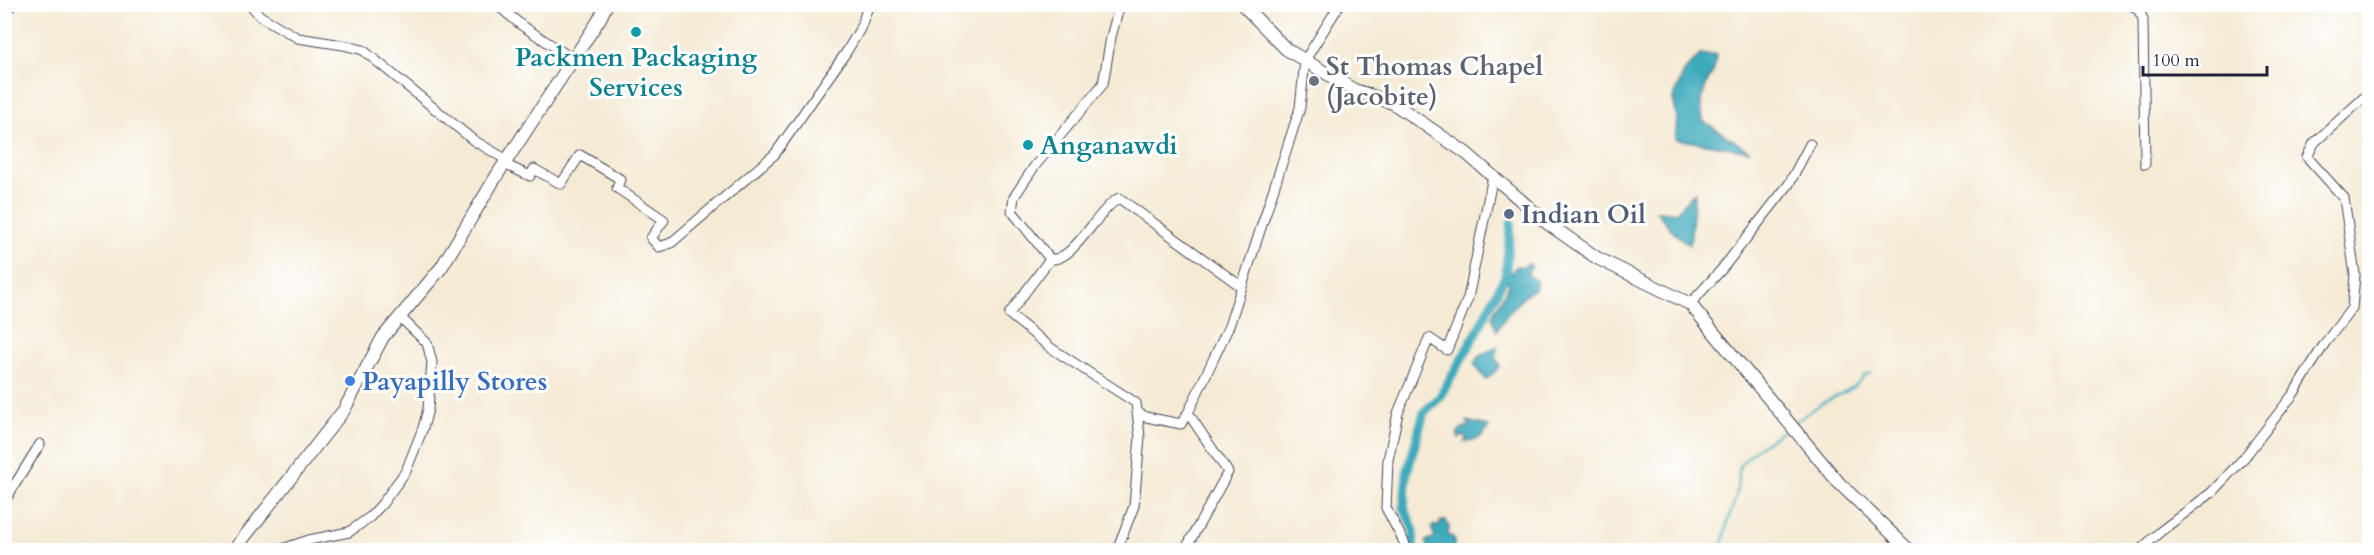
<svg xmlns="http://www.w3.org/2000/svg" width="2374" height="555" font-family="Cardo,serif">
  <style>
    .water { fill: #3daabc; stroke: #30667c; stroke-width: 1.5 }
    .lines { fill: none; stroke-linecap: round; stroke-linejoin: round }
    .stream { stroke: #3daabc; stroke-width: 2 }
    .canal { stroke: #3daabc; stroke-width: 9 }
    .minor-casing { stroke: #424052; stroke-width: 11 }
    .major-casing { stroke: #424052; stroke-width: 14 }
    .minor { stroke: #fff; stroke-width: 9 }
    .major { stroke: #fff; stroke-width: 12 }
    .culture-dot { fill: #0f9aa8; stroke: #fff; stroke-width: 2 }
    .worship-dot { fill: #6b7280; stroke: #fff; stroke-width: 2 }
    .service-dot { fill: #5c6f8a; stroke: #fff; stroke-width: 2 }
    .shop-dot { fill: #3f7fe0; stroke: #fff; stroke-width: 2 }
    .labels { text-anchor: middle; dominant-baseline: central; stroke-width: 6; stroke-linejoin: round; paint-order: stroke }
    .culture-label { font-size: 26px; font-weight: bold; fill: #0d838f; stroke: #fff }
    .worship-label { font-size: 26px; font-weight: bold; fill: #5b616d; stroke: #fff; text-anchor: start }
    .service-label { font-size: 26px; font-weight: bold; fill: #4e5e75; stroke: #fff; text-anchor: start }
    .shop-label { font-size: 26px; font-weight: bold; fill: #366cbe; stroke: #fff; text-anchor: start }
  </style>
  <rect width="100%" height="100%" fill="#fff"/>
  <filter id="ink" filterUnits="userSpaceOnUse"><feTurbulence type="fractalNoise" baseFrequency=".0167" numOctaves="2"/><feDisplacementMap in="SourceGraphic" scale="12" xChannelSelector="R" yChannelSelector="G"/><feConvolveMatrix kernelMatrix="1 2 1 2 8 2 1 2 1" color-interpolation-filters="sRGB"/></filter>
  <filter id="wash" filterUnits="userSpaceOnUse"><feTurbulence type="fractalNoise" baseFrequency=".008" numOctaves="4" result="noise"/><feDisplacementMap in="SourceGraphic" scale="24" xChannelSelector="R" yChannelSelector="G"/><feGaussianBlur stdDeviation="1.35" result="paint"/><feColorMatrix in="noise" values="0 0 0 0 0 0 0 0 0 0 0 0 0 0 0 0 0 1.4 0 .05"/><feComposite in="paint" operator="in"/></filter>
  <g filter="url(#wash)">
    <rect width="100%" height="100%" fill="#f5ead4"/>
    <path class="water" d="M1700,55h16l-2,15 -7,12 -6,19 2,20 47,30 -75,-12 2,-20 -4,-21 12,-28z
      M1695,192l-5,53 -15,-11 -19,-23 20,1z
      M1528,263l4,4 -5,6 10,9 -2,7c-13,6 -31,28 -38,42l-5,-15 17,-31 -4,-9 8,-5 3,-5 8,1z
      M1497,346l-1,12 4,9 -14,13 -12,-16 4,-7z
      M1467,421l22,5c-5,13 -12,14 -25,16l3,-3 -3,-3 -5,2 -2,-4 4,-5 8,-3z
      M1441,521h5l3,6 -1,8 6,3v12h-26l-2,-9 9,-4 -4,-9 3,-3 4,2z"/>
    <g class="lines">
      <path class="stream" d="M1794,423l25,-18 35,-18 11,-12 6,-2
        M1722,550l5,-27 9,-26 4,-32 16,-16 31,-21"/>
      <path class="canal" d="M1413,550l1,-19 -10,-24 3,-34 17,-61 15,-14 38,-66 28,-56 6,-53"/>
    </g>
  </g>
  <g filter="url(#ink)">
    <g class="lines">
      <defs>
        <path id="minor" d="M250,4l10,12 38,22 45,7 20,5 110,90 34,20
          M496,4l25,21 52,34
          M2131,4l8,7 4,8 2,145
          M4,12l10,-8
          M504,164l26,12 4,-7 27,15 19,-29 40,24 -3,9 47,32 -13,18 8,9 12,-4 104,-89 72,-103 13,-22 9,-25
          M1050,259c23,4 47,-49 69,-61l123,89
          M1690,304l32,-35 67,-85 21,-40
          M1137,412l9,5 35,7 7,-11
          M4,502l36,-58
          M279,550l30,-10 40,-8 21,-15 12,-13 24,-33 17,-43 5,-19 4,-47 -5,-19 -27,-26
          M1117,550l17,-44 6,-69 -4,-34 -85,-55 -42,-34 41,-55 -38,-48 2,-14 20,-30 69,-83 8,-47 9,-33
          M1185,550l43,-78 -40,-59 41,-87 71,-218 5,-48 35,-56
          M1402,550l3,-6 -19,-36 2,-48 10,-47 31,-75 18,12 21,-52 25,-122
          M2140,550l21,-19 50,-38 33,-35 50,-65 31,-50 27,-35 3,-33 -11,-77 -37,-41 7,-14 56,-51"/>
        <path id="major" d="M1242,4l44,45 68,41 39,13 73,50 81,70 50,35 93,46 149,179 70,67
          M234,550l110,-140 39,-73 58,-69 56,-93 102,-155 8,-16"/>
      </defs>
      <use href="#minor" class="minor-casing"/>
      <use href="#major" class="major-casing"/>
      <use href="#minor" class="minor"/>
      <use href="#major" class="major"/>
    </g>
  </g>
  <g class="culture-dot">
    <circle cx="636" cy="32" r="6"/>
    <circle cx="1028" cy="145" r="6"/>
  </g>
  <circle class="worship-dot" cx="1314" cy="81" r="6"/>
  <circle class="service-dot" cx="1509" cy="214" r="6"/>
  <circle class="shop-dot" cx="350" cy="381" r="6"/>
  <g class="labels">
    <g class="culture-label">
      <text x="636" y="57">Packmen Packaging<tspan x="636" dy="30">Services</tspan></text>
      <text x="1040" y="145" text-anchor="start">Anganawdi</text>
    </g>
    <g class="worship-label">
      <text x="1326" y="66">St Thomas Chapel<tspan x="1326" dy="30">(Jacobite)</tspan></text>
    </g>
    <g class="service-label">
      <text x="1521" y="214">Indian Oil</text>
    </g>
    <g class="shop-label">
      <text x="362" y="381">Payapilly Stores</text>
    </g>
  </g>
  <rect width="2374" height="555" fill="none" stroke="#fff" stroke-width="24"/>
  <path d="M2143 66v9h124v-9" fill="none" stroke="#22223b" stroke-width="3"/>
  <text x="2152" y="66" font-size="18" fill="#22223b" stroke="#ffffff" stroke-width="4.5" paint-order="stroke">100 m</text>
</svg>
